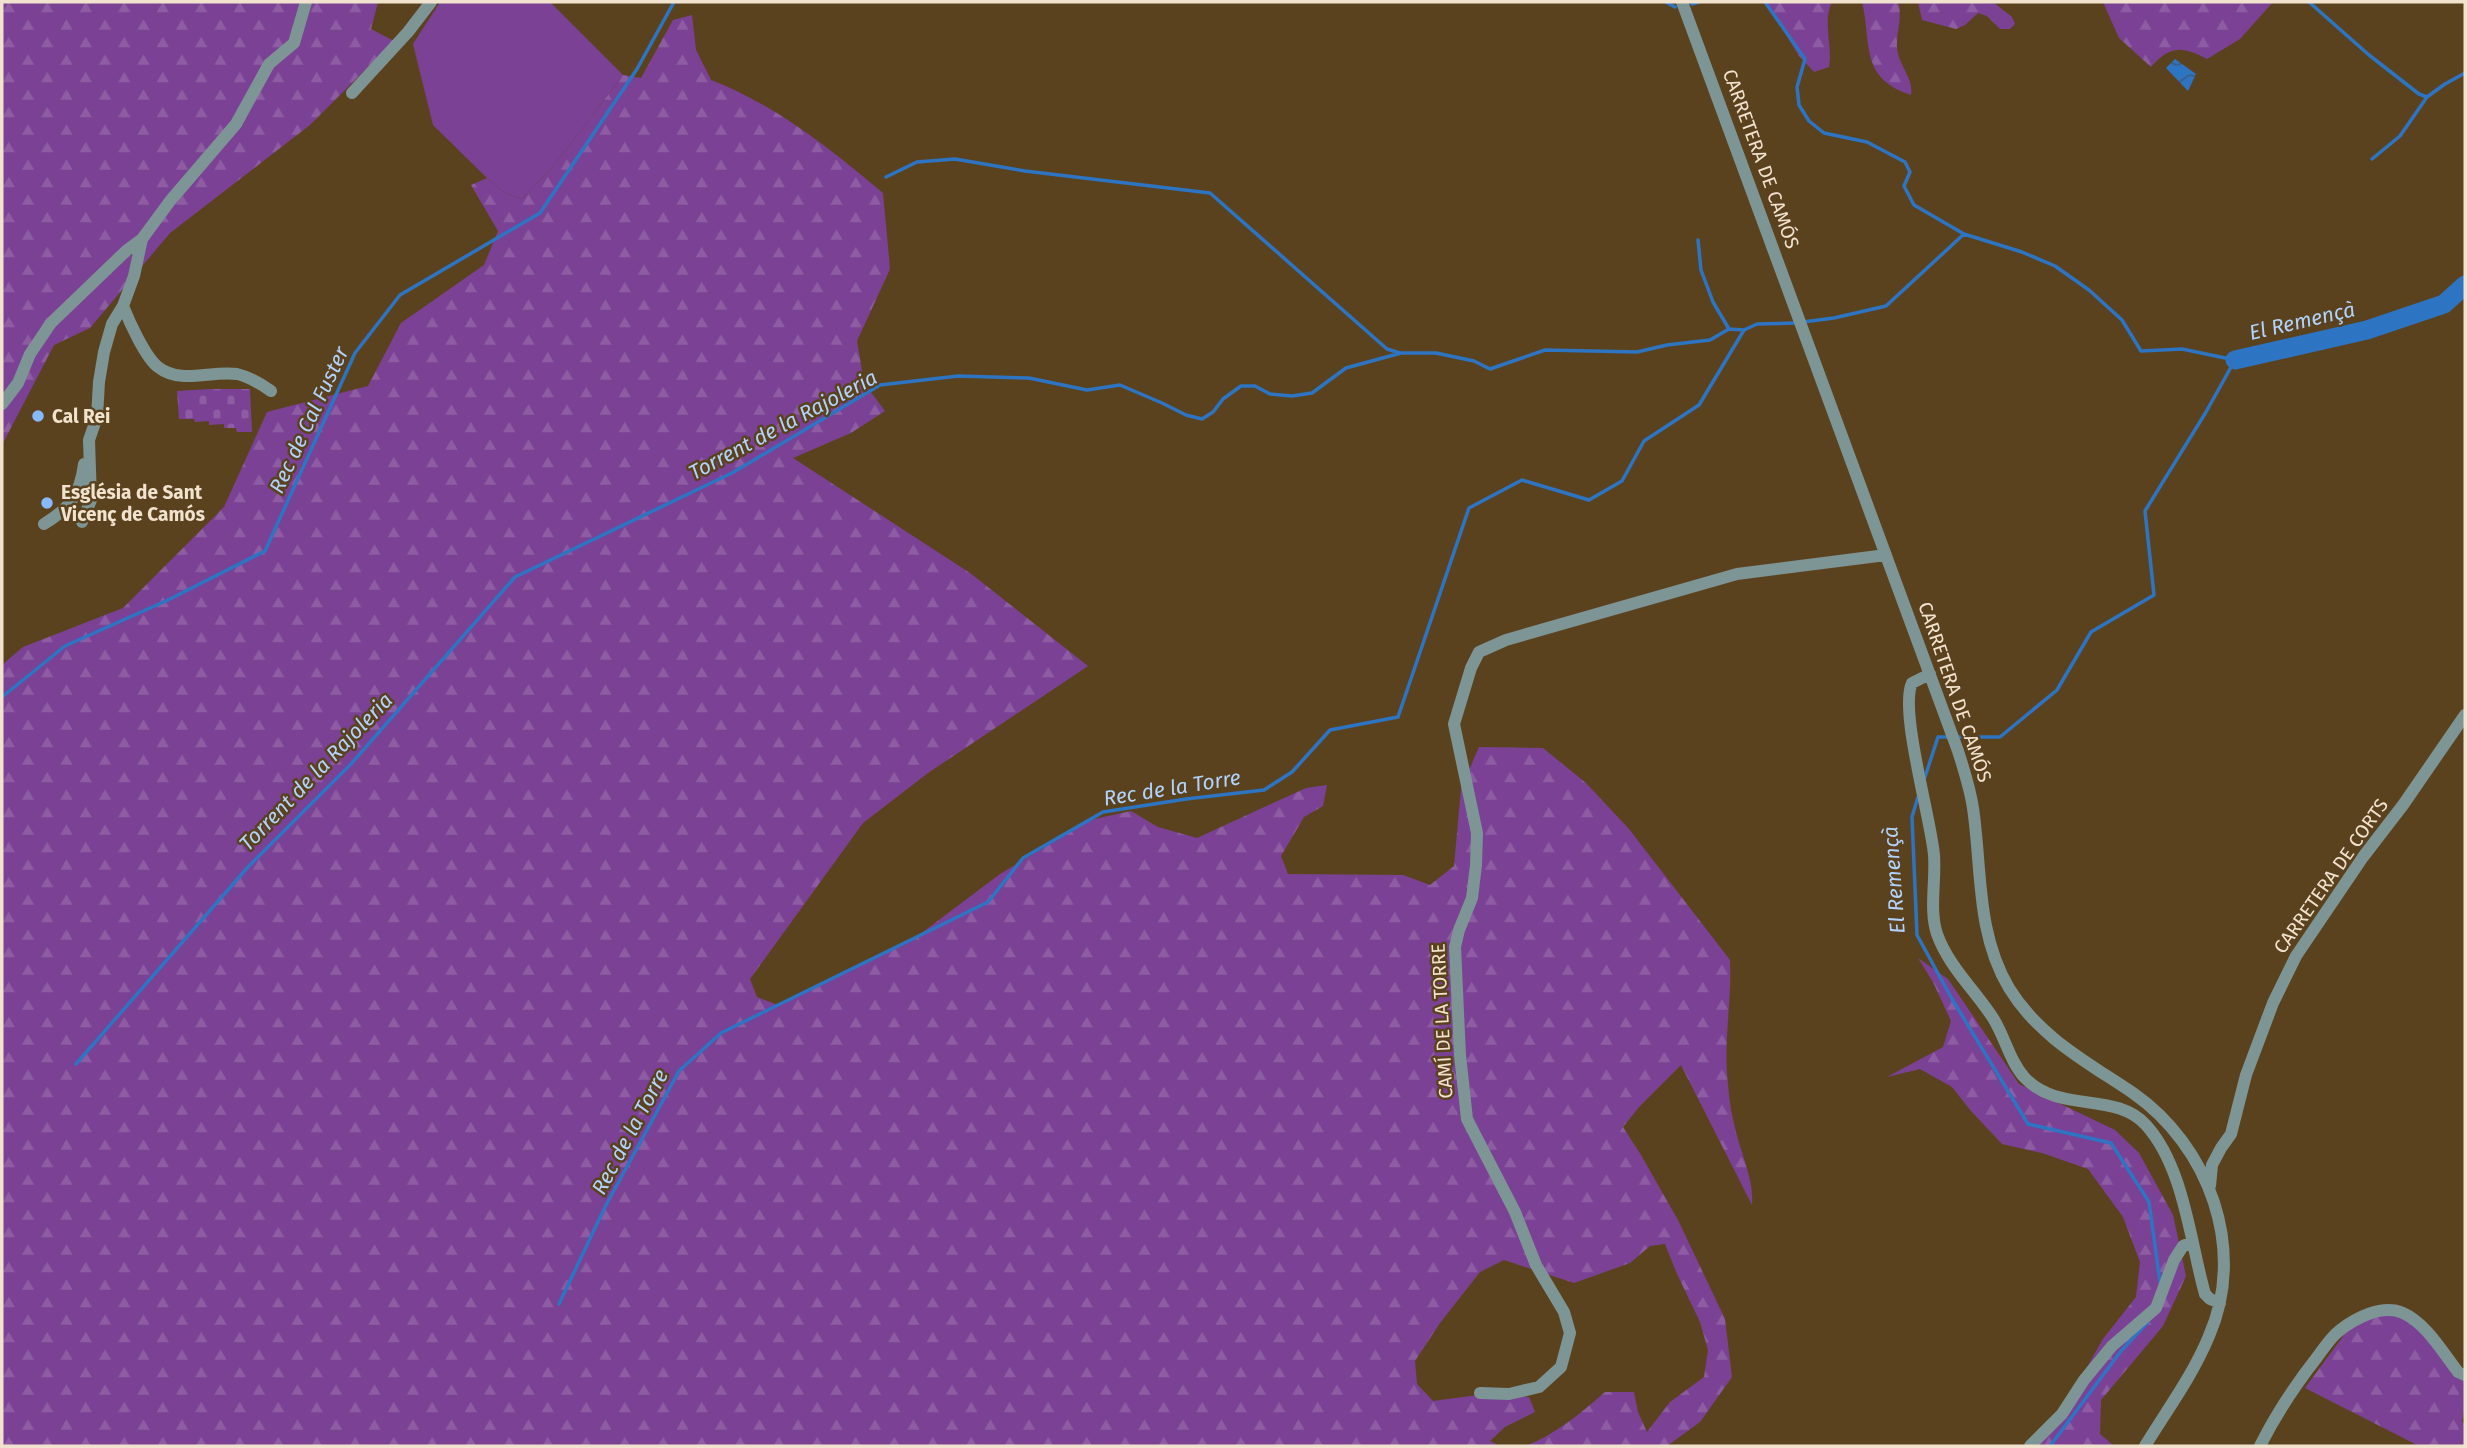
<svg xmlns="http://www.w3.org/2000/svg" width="2467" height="1448" font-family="'Fira Sans',sans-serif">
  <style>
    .green { fill: #7a4195 }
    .forest { fill: url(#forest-firs) }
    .cemetery { fill: url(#cemetery-stones) }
    .water { fill: url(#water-waves) }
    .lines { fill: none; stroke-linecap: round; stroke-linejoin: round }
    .stream { stroke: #2d74c3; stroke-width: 3.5 }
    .river { stroke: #2d74c3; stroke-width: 19 }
    .minor { stroke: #7d9594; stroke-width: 12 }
    .poi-dot { fill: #86bbfb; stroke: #5b421f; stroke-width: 2.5 }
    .labels { text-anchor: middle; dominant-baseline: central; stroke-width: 5; stroke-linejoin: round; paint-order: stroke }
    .street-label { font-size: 19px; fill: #f2e3cf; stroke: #5b421f }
    .poi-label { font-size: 19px; font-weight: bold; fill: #f2e3cf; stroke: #5b421f; text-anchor: start }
    .water-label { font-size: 21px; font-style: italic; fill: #b1d3fc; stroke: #5b421f }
  </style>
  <defs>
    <pattern id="forest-firs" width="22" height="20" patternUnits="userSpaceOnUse" patternTransform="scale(1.75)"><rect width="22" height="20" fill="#7a4195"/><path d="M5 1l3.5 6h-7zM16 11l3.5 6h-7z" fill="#8d5ca3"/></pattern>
    <pattern id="cemetery-stones" width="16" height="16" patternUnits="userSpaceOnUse" patternTransform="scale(1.75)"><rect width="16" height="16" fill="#7a4195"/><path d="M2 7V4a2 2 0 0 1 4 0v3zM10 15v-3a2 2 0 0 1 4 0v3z" fill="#8d5ca3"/></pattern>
    <pattern id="water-waves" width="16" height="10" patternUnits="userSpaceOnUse" patternTransform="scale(1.75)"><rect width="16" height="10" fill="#2d74c3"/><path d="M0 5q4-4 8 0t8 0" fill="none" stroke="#3a5e87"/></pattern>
  </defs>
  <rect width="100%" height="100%" fill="#5b421f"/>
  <path class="green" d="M440,2h110l73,73 -67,88 -34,36 -17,-6 -18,-15 -54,-53 -20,-81z"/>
  <path class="forest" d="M2,2h376l-7,27 23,12 -84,84 -140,108 -80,95 -36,17 -52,100z
    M1766,2h66c-10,19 1,44 -3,65l-15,5 -15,-16z
    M1862,2h36c5,15 -2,30 -1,45 1,18 17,31 14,48 -52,-17 -39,-52 -49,-93z
    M1918,2h75l19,15 3,7 -5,5h-10l-13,-13 -9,-3 -13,12 -9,4 -34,-9z
    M2103,2h170l-33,37 -33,20c-24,-13 -37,-14 -56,8l-32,-29z
    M692,15l4,35 15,30c65,25 119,69 172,113l7,76 -33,72 7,42 21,28 -34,22 -58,25 177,115 118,93 -160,107 -65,50 -113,156 7,18 21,8 133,-64 89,-67 90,-54 41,-9 27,16 39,11 109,-50 21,-3 -4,21 -19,11 -23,39 7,18 115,1 27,10 24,-19 7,-77 18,-42 64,1 43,35 43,46 101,131c2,41 -7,83 -2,124 1,16 4,33 8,48 6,24 18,49 16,73l-71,-140 -41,41 -17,21 18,28 38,67 46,97 7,58 -32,45 -33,24h-142c30,-11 56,-33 80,-54h29l4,20 9,20 23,-30 34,-25 4,-27 -8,-28 -23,-48 -12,-30 -15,2 -20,17 -56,20 -70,-23 -24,12 -40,51 -25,38 2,23 16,17 45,-6 51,2 6,15 -30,15 -15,14 10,5h-1498v-781l21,-18 100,-39 101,-101 43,-95 101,-26 33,-63 83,-58 14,-34 -27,-46 16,-7 18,15 17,6 34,-36 67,-88 18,3 32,-58z
    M1918,958l30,21 71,105 96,46 24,23 34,62 13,61 -23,50 -62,74 -1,34 14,12h-85l38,-44 36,-63 33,-42 4,-35 -17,-45 -35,-48 -46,-16 -40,-9 -31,-33 -19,-24 -32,-18 -33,8 56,-30 8,-26 -18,-39z
    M2371,1312l44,8 50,60v24l-3,18 3,2v22h-46l-114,-58 39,-53z"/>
  <path class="cemetery" d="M211,389h39l2,43h-15l-1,-4h-12v-4l-15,1v-4l-14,1 -1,-3h-15l-2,-28z"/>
  <path class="water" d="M2175,59l21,15 -8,17 -22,-23z"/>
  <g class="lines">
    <path class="stream" d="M1666,2l9,5
      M1765,2l40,57 -8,28 2,18 10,16 15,12 43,9 38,20 5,10 -6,14 10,19 50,29 58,18 33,14 34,24 33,30 19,31 41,-2 53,11 -29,52 -61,99 9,84 -63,37 -34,58 -57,47h-45
      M2309,2l60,53 50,39 8,3
      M1692,4l7,-2
      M2372,159l28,-23 27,-39 18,-13 20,-11
      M886,177l31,-15 38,-3 70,12 185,22 177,156 13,4
      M1698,240l3,30 12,32 16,27
      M1803,322l31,-4 52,-12 78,-72
      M2,697l63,-51 103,-46 97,-49 90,-198 45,-58 140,-82 97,-144 37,-67
      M1924,780l14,-43h10
      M1918,797l-6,20 5,118 35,64 76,125 83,19 38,59 11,80
      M76,1064l172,-197 103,-103 164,-187 217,-104 148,-88 78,-9 71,2 58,12 33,-5 42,18 24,12 16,4 11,-7 10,-13 18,-13h14l15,8 22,2 20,-3 34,-25 55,-15h35l38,8 16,8 55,-19 92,2 30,-7 43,-5 19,-11 15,1 13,-6 39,-1
      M559,1304l46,-97 74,-136 42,-38 267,-131 35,-44 80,-46 83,-13 78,-9 28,-18 38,-42 68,-13 71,-209 53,-28 67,20 33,-19 22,-40 55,-36 45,-75
      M2050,1446l71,-95 27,-29"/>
    <path class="river" d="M2235,360l132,-30 77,-26 21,-19"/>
    <path class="minor" d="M1682,2l276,749c6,19 12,37 15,57 9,61 3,125 36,180 30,49 78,74 124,105 76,53 114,156 76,243 -16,39 -42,74 -64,110
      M352,93l56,-61 23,-30
      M123,306c6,15 22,51 35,61 23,18 53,3 79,7 13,3 24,10 34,17
      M2,404l16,-21 12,-29 21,-31 76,-73 15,-11
      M82,522l9,-22 -2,-60 8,-23 2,-35 5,-30 8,-28 11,-18 11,-30 8,-37 28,-38 66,-77 33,-60 25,-21 12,-41
      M44,524c26,-16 36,-29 40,-60
      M1930,674l-18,9c-13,27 19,136 22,172 2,26 -5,55 3,79 12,33 37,55 56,84 12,19 17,44 32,60 34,36 91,13 121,47 38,42 44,116 59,169l5,5 10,4
      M2210,1186l2,-21 9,-17 10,-14 15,-59 27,-72 23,-47 67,-99 40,-52 62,-90
      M1480,1393l29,1 30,-7 22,-20 9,-34 -6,-21 -28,-47 -21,-53 -48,-93 -7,-64 -5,-108 4,-17 13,-32 4,-33 1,-32 -23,-109 17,-56 8,-16 27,-12 231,-66 149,-19
      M2030,1446l32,-32 22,-34 28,-34 44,-38 18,-48 9,-14 9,-4
      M2260,1446c16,-32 36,-62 58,-90 6,-8 13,-19 21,-25 16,-13 43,-27 64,-18 23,10 40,40 55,59l7,3"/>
  </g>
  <g class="poi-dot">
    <circle cx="38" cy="416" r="7"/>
    <circle cx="47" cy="503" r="7"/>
  </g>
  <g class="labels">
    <g class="street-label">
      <text transform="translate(1761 159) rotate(70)">CARRETERA DE CAMÓS</text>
      <text transform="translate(1955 692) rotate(71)">CARRETERA DE CAMÓS</text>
      <text transform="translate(2331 876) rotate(-55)">CARRETERA DE CORTS</text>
      <text transform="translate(1442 1021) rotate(-93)">CAMÍ DE LA TORRE</text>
    </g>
    <g class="poi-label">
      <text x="52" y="416">Cal Rei</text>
      <text x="61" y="492">Església de Sant<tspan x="61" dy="22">Vicenç de Camós</tspan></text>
    </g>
    <g class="water-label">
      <text transform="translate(2302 321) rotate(-13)">El Remençà</text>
      <text transform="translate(309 420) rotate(-65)">Rec de Cal Fuster</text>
      <text transform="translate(783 425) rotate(-28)">Torrent de la Rajoleria</text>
      <text transform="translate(316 772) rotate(-46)">Torrent de la Rajoleria</text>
      <text transform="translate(1172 788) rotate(-9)">Rec de la Torre</text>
      <text transform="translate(1894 880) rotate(-94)">El Remençà</text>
      <text transform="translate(630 1132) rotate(-62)">Rec de la Torre</text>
    </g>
  </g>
  <rect width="2467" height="1448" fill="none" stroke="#f2e3cf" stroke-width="7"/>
</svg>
